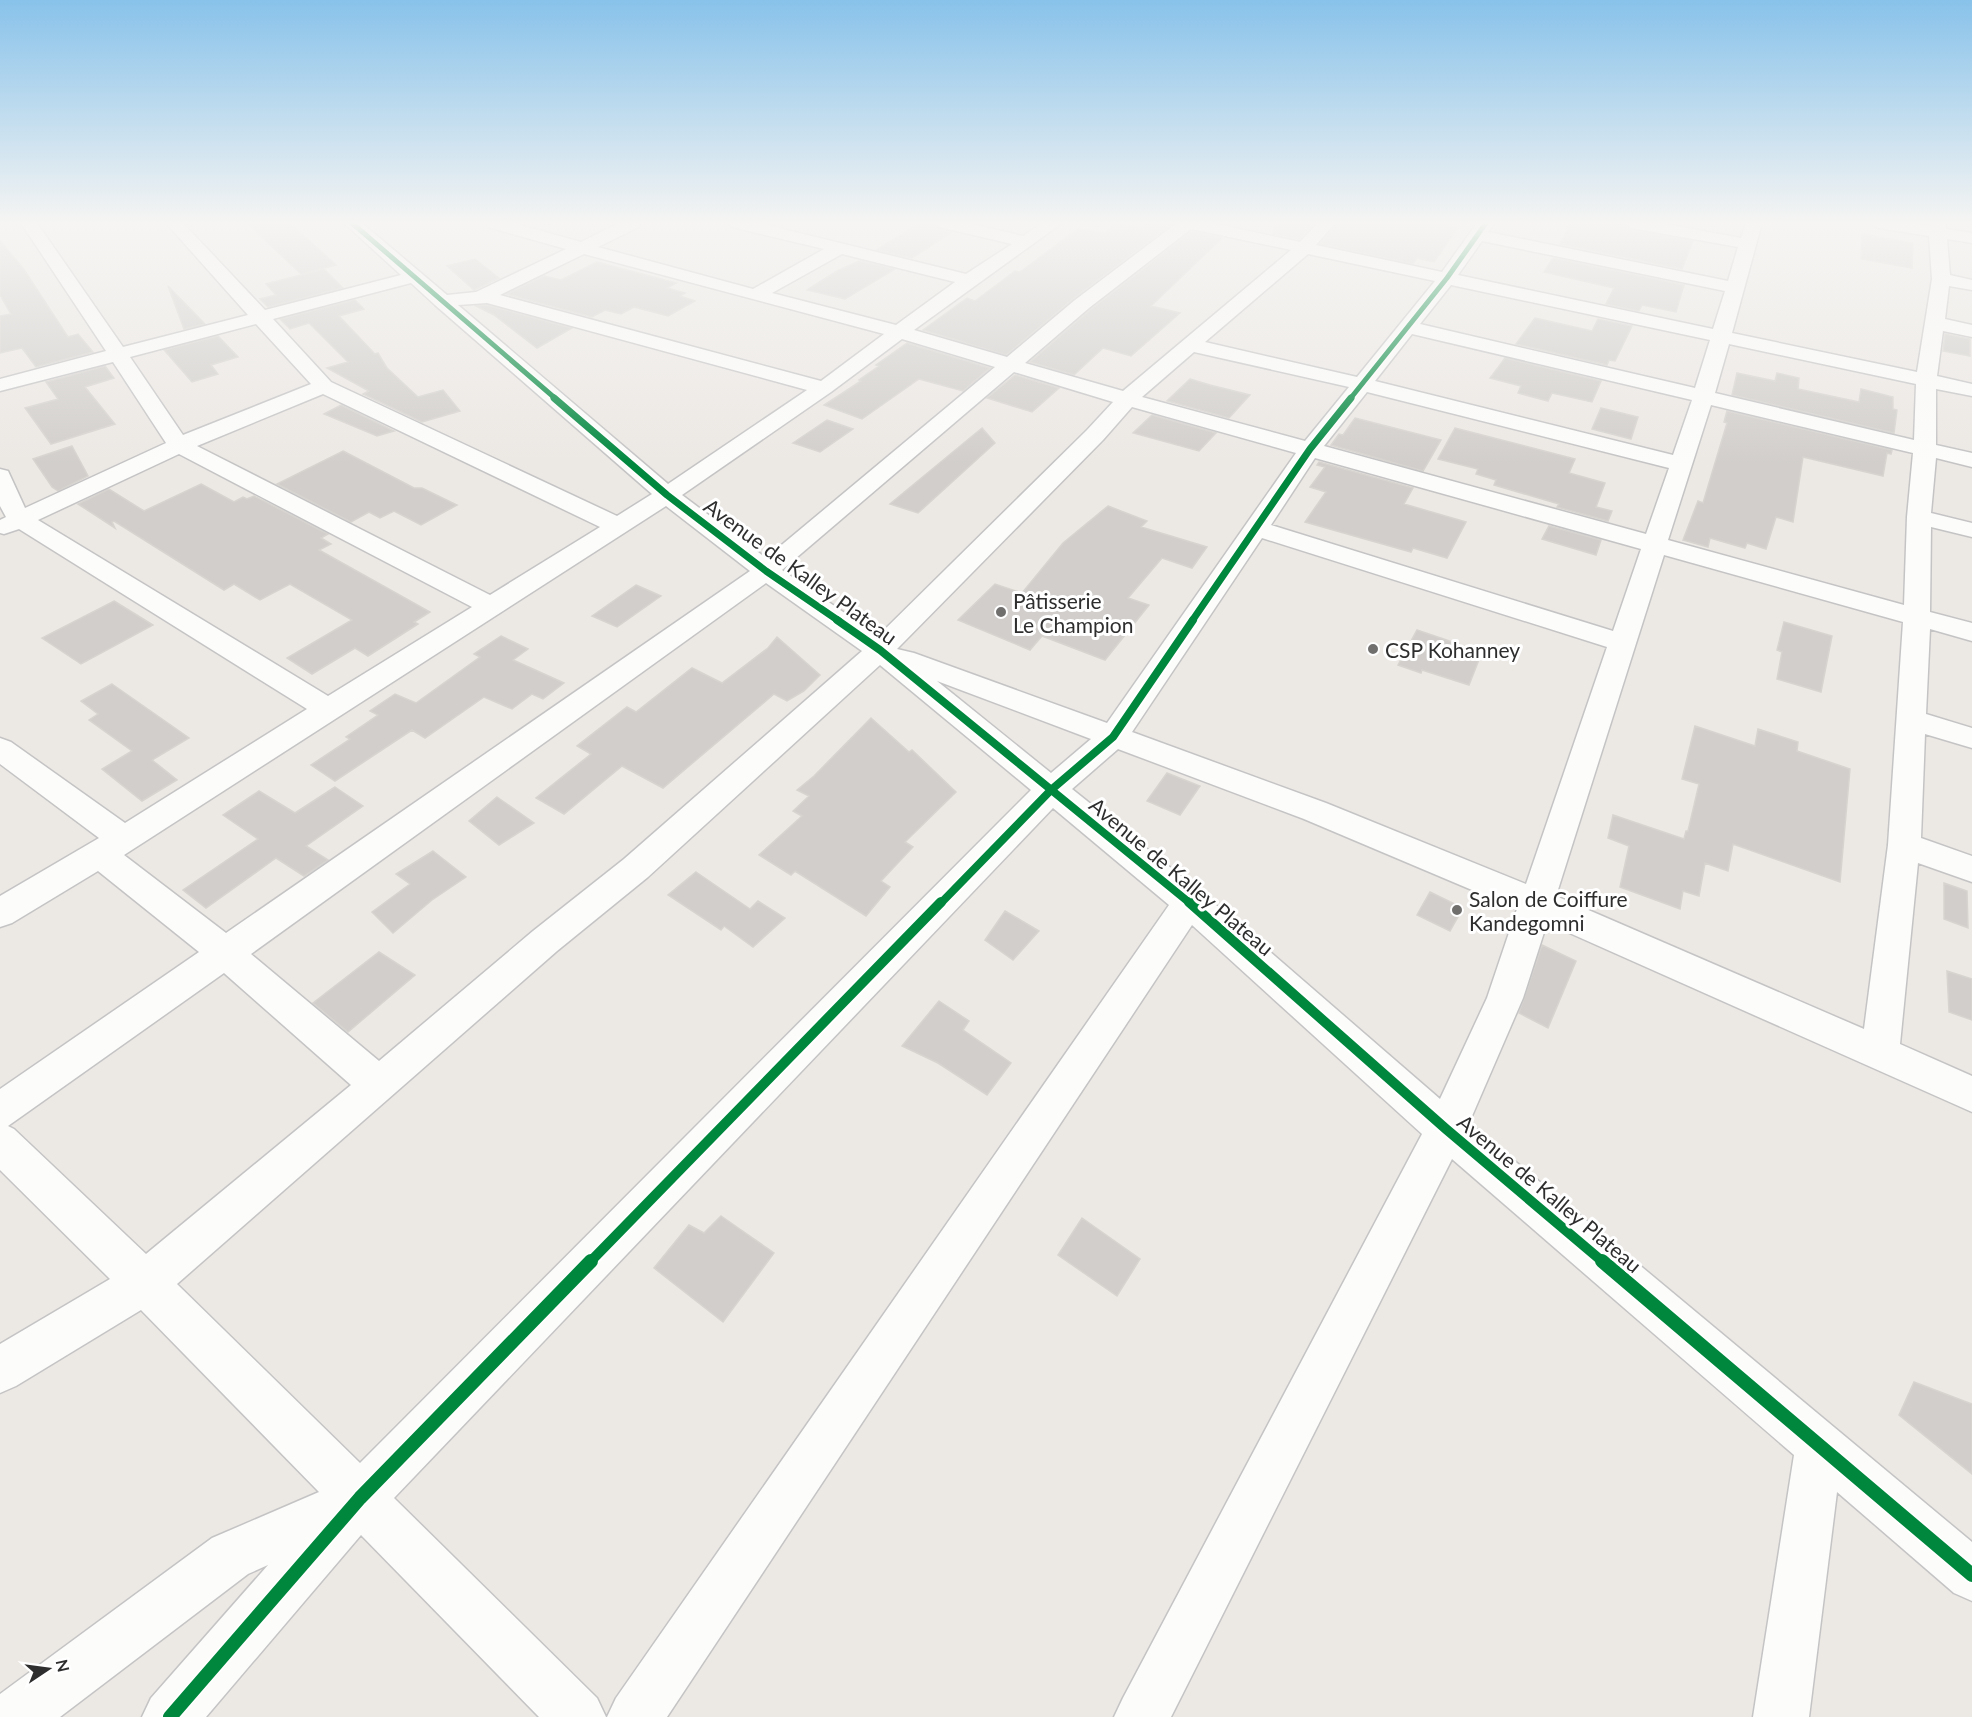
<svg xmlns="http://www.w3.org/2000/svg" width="1972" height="1717" font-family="Lato,sans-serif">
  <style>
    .building { fill: #d1cecb; stroke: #d7d4d0; stroke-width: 1.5 }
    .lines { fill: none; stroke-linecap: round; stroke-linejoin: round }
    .minor-casing { stroke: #c5c4c5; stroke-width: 3 }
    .minor { fill: #fcfcfb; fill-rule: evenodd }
    .cycleway-far4-casing { stroke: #fff; stroke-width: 8 }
    .cycleway-far3-casing { stroke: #fff; stroke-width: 10 }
    .cycleway-far2-casing { stroke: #fff; stroke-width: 12 }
    .cycleway-far1-casing { stroke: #fff; stroke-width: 14 }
    .cycleway-casing { stroke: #fff; stroke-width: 17 }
    .cycleway-far4 { stroke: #00873e; stroke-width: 5 }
    .cycleway-far3 { stroke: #00873e; stroke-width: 7 }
    .cycleway-far2 { stroke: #00873e; stroke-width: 8 }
    .cycleway-far1 { stroke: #00873e; stroke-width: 10 }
    .cycleway { stroke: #00873e; stroke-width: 14 }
    .poi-dot { fill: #706f6e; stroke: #fff; stroke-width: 2 }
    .labels { text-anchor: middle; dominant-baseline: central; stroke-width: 6; stroke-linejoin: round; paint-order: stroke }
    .street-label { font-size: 21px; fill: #2e2e2e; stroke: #fff }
    .poi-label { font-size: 21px; fill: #2e2e2e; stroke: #fff; text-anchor: start }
  </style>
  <rect width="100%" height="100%" fill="#ece8e4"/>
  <path class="building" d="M247,223h43l46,42 -35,9z
    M919,223h16l3,6 14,3 -40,26 -35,-8z
    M1117,223l29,6 1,-6h26l-99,75 -68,57 -83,-25 44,-32 8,3 40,-30 5,1 59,-44 25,5z
    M1274,223h41l-16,16 -26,-5z
    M1337,223h124l-27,39 -17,-4 -4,6 -93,-20z
    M1571,223h50l10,7 62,11 -11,28 -122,-25z
    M1192,231l30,7 -71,68 29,7 -49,43 -28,-8 -29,27 -44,-13 60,-52z
    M1862,234l51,9 -1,25 -51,-9z
    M0,241l23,27 45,69 10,-3 15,18 -57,15 -14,-19 -22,5v-37l11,-2 -11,-19z
    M1553,258l131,27 -8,27 -34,-7 -3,6 -33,-7 8,-16 -70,-16z
    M475,259l24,19 -25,12 -27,-24z
    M859,261l36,8 -50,30 -38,-9 30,-19z
    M597,262l79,21 -9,5 18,5 -5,3 15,5 -27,15 -34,-9 -13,7 -16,-4 -13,7 -86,-23 38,-18 17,4z
    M324,269l19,19 -75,19 -8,-8 16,-4 -10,-11z
    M168,286l37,38 -21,5z
    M355,300l9,9 -25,7 36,38 3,-1 9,15 31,29 25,-7 17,21 -38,11 -59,-28 6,-3 -42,-23 21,-6 -39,-39 -19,6 -10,-10z
    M487,305l85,23 -35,20 -43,-33 -18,-9z
    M1535,318l57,13 6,-12 34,7 -17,35 -6,-1 -2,5 -91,-21z
    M1945,334l25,5v17l-27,-5z
    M218,336l20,21 -27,8 7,9 -26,8 -28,-32z
    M907,343l83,25 -27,23 -44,-12 -57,40 -38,-14 37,-24 -2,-1 20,-14 -3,-1z
    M1505,358l96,23 -9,21 -40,-9 -4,8 -30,-8 3,-7 -31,-8z
    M105,366l9,12 -29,9 30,37 -64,20 -26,-36 33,-9 -12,-17z
    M1737,373l38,8 2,-8 22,5 -1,11 61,13 2,-13 32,8v12l4,1 -3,23 -162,-38z
    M1015,375l44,13 -27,24 -45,-14z
    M1190,379l20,6 40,10 -21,23 -62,-17z
    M341,405l53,26 -17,5 -53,-22z
    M1601,408l37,9 -7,22 -39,-10z
    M1727,411l165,39 -1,4 -4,-1 -4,23 -80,-19 -10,65 -17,-5 -10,32 -19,-6 -2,5 -35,-10 -2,9 -25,-7 15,-39 5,2 24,-80 -3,-1z
    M1152,415l64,18 -17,18 -66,-18z
    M1355,418l86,22 -18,31 -92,-26 8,-11 4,1z
    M827,420l26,9 -33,23 -27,-9z
    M982,428l13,15 -77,70 -28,-9z
    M1455,428l120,31 -6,14 36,10 -9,24 16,4 -4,10 -51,-14 2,-3 -65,-19 2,-5 -20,-6 2,-5 -40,-10z
    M72,446l16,30 -30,15 -6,-4 -19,-28z
    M343,451l71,37h8l35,17 -36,20 -27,-14 -14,7 -11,-6 -18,10 -74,-38z
    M1319,462l94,26 -9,16 62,18 -19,36 -34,-10 -2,4 -106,-30 21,-30 -16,-5 15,-20 -8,-2z
    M201,484l33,18 9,-5 4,2 7,-3 74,38 -7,4 10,6 -12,6 111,62 -16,10 4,2 -50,32 -13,-8 -43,26 -25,-16 65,-38 -62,-36 -30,16 -26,-16 -10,6 -110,-69 -2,1 3,6 -37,-24 31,-15 35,22z
    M1108,506l39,15 -6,6 66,20 -15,21 -30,-10 -34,40 21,7 -44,55 -63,-24 -12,14 -72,-30 37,-36 27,9 41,-50z
    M1549,526l52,14 -5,15 -54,-16z
    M636,585l25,11 -44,31 -25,-11z
    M114,601l39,24 -72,39 -39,-26z
    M1784,622l48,14 -11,56 -44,-13 5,-27 -5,-2z
    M1417,630l65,22 -13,33 -47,-15 -1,3 -23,-8z
    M501,636l27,13 -15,11 51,23 -21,16 -11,-5 -20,15 -28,-12 -59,41 -13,-8 -77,51 -24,-16 39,-26 -4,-2 32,-22 -8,-4 25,-17 21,9 64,-46 -6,-3z
    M777,637l43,38 -16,16 -17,10 -13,-7 -111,94 -41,-22 -58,48 -28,-16 55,-44 -14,-8 50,-39 9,5 56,-44 30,15 46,-35z
    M112,684l77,54 -37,22 25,20 -35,21 -40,-32 30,-18 -43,-31 9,-6 -17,-13z
    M871,718l38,34 3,-2 44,42 -51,50 8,5 -32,34 9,6 -24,29 -71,-45 -4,4 -32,-20 43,-39 -9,-5 16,-15 -12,-6 17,-14z
    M1695,726l60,20 3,-17 40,13 -1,9 53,18 -10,113 -107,-38 -5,27 -23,-8 -6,33 -16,-5 -3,18 -60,-22 9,-41 -21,-8 5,-23 71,24 2,-8h2l11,-47 -17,-5z
    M1167,773l33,13 -20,29 -33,-14z
    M335,787l28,19 -57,40 22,14 -24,16 -28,-18 -70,50 -23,-18 75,-51 -35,-24 36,-24 36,22z
    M497,797l37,26 -35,22 -30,-24z
    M433,851l33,26 -34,23 -39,33 -21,-21 38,-28 -14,-10z
    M696,872l54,37 8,-8 27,17 -32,29 -29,-21 -3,4 -53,-35z
    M1944,883l23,8 1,37 -24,-9z
    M1430,892l33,16 -13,23 -33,-16z
    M1005,911l34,20 -26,29 -28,-20z
    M1542,945l34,16 -28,67 -29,-15z
    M379,952l36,23 -67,57 -35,-29z
    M1947,971l25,8v41l-23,-8z
    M939,1001l30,20 -6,9 48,33 -24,32 -49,-32 -36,-17z
    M721,1216l53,37 -51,69 -69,-54 35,-43 15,8z
    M1082,1218l58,41 -23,37 -59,-41z
    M1914,1382l58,22v70l-73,-59z"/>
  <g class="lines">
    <defs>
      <path id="minor" d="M21,223h16l86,124 125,-32 -82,-92h17l82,87 136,-35 -57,-52h18l85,72 29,-3 90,-43 -78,-22 -2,-4h27l68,19 38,-19h22l-2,4 -41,20 155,42 71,-40 -92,-22 -2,-4h29l207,51 46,-30 -73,-17 -2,-4h30l56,13 19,-13h20l-148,107 93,27 68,-57 102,-77h35l88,19 18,-19h17l-19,22 126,27 35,-49h17l-6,9 240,49 10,-34 -107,-19 -8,-5h37l81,15 5,-15h16l-30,110 185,39 15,-93 -3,-43 -51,-8 -8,-5h41l18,3v-3h16l1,6 26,4v10l-25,-4 3,36 22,5v10l-23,-4 -4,33 27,6v12l-29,-6 -6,45 35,8v12l-36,-7v56l36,8v14l-36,-9 -5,55 41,10v14l-41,-10 -1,85 42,11v18l-42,-12 -4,85 46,14v20l-47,-14 -4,104 51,18v26l-54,-19 -18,181 72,32v36l-425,-189 -24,75 -54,125 503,419v59l-18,-8 -117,-101 -28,225h-56l41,-262 -342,-296 -281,558h-57l9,-19 299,-564 -230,-209 -525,792h-60l9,-19 553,-793 -116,-97 -659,690 203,200 9,19h-67l-178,-182 -155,182h-64l9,-19 117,-133 -20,9 -188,143h-60v-23l212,-156 107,-46 -178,-182 -125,76 -16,7v-49l110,-65 -110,-109v-81l199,-137 -101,-81 -86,52 -12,4v-31l99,-58 -99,-74v-26l11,4 114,81 182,-114 -288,-180 -15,5 -4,-1v-13l6,-3 -6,-11v-37l8,2 17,37 141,-65 -53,-81 -113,29v-12l106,-28zM1191,229l100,21 -168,141 -98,-28 64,-55zM1482,241l243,50 -12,38 -255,-54zM584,254l300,80 -63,47 -321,-86zM842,254l113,28 -59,43 -124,-32zM1308,254l127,27 -78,96 -152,-35zM411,283l24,22 217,189 -35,22 -286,-134 -58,-63zM1451,285l259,55 -15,48 -275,-64zM487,303l320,87 -139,94 -210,-179zM256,324l55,60 -128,51 -53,-78zM1412,334l280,66 -19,55 -298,-74zM902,339l93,28 -229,191 -84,-63 149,-103zM1729,344l187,40 -2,56 -199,-47zM1194,352l155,35 -44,54 -163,-44zM1014,372l99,30 -26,28 -209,206 -96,-66zM1367,392l302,76 -23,66 -322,-88zM323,394l277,133 -110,68 -293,-149zM1711,405l202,48 -6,64 -3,88 -236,-65zM1132,407l164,46 -189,270 -193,-70 -17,-4 206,-209zM179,454l293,153 -144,89 -290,-176zM1315,458l326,91 -28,82 -342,-106zM666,506l84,65 -524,362 -102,-78zM1262,538l345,109 -81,237 -200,-81 -194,-71zM1664,555l239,67 -15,223 -24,184 -308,-133zM766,583l96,68 -238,208 -91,72 -154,130 -128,-107zM880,665l151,125 -671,673 -183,-179 380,-333 91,-74zM937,681l154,58 -40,34zM1118,749l186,70 213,90 -30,89 -47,101 -239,-207 -129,-103zM224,973l127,112 -205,169 -132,-125 -6,-3z"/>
    </defs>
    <use href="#minor" class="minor-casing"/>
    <use href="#minor" class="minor"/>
    <defs>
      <path id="cycleway-far4" d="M352,223l204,176
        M1350,399l97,-121 39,-55"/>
      <path id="cycleway-far3" d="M554,398l113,97 99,76 73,50
        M1192,621l118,-172 41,-51"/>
      <path id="cycleway-far2" d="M837,620l43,30 311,254
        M940,904l111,-114 62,-53 80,-117"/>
      <path id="cycleway-far1" d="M1189,902l257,227 157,133
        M590,1262l351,-360"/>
      <path id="cycleway" d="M1602,1261l370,314
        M170,1717l190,-219 231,-237"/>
    </defs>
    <use href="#cycleway-far4" class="cycleway-far4-casing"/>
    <use href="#cycleway-far3" class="cycleway-far3-casing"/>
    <use href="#cycleway-far2" class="cycleway-far2-casing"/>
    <use href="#cycleway-far1" class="cycleway-far1-casing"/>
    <use href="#cycleway" class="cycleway-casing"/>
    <use href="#cycleway-far4" class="cycleway-far4"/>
    <use href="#cycleway-far3" class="cycleway-far3"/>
    <use href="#cycleway-far2" class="cycleway-far2"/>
    <use href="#cycleway-far1" class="cycleway-far1"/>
    <use href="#cycleway" class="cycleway"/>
  </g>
  <linearGradient id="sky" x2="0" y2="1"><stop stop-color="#88c2ea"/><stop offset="0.48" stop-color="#f6f5f3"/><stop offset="1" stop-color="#f6f5f3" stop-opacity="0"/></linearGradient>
  <rect width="1972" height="464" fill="url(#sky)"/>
  <g class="poi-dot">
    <circle cx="1001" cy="612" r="6"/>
    <circle cx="1373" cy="649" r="6"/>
    <circle cx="1457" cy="910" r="6"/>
  </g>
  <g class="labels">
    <g class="street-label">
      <text transform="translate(801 571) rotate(36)">Avenue de Kalley Plateau</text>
      <text transform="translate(1182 876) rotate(40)">Avenue de Kalley Plateau</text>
      <text transform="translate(1550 1193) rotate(40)">Avenue de Kalley Plateau</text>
    </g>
    <g class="poi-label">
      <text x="1013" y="600">Pâtisserie<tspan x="1013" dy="24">Le Champion</tspan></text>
      <text x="1385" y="649">CSP Kohanney</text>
      <text x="1469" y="898">Salon de Coiffure<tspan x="1469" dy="24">Kandegomni</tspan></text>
    </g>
  </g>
  <g transform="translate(48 1669) rotate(77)" stroke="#ffffff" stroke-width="4.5" paint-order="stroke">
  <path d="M0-4.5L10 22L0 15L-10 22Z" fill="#2e2e2e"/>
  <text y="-9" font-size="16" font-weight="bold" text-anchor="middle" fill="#2e2e2e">N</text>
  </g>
</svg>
